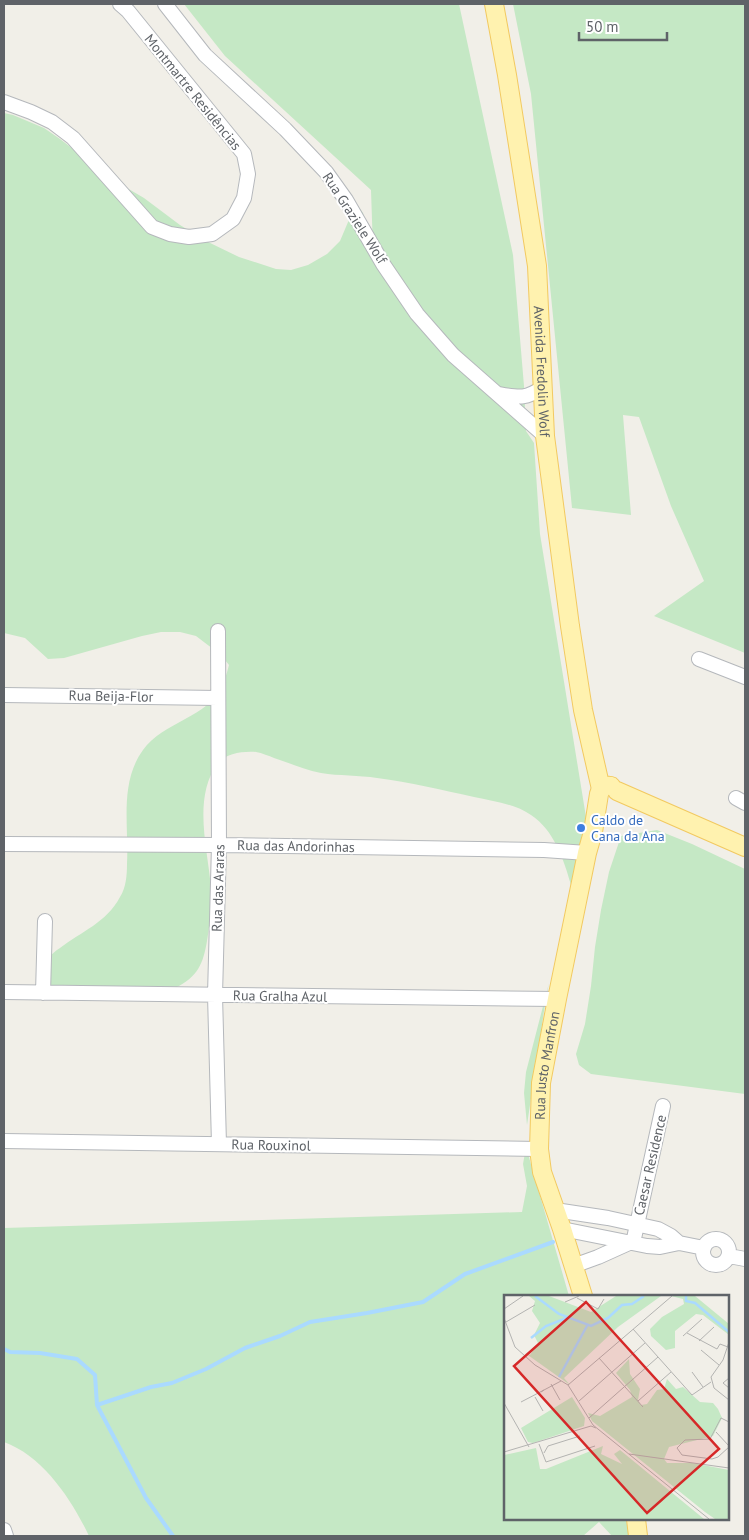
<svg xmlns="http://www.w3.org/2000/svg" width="749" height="1540" font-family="'PT Sans',sans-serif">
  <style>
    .green { fill: #c5e8c5 }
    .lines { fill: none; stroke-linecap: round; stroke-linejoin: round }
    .stream { stroke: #aadaff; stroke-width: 4 }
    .minor-casing { stroke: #b5b8bc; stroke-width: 16 }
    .major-casing { stroke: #f2c960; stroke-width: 20 }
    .minor { stroke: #fff; stroke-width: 14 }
    .major { stroke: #fff2af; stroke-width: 18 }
    .shop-dot { fill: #3f7fe0; stroke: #fff; stroke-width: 2 }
    .labels { text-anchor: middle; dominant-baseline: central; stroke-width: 4; stroke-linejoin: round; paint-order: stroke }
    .street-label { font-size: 14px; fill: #5f6368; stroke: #fff }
    .shop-label { font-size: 14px; fill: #366cbe; stroke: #fff; text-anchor: start }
    .inset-river { fill: none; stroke: #aadaff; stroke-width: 2.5 }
    .inset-road { fill: none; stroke: #b3b3b1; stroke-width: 1 }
    .view { fill: #d62828; fill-opacity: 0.15; stroke: #d62828; stroke-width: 2.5 }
    .inset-edge { fill: none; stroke: #5f6368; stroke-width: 2.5 }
  </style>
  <rect width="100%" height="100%" fill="#f1efe8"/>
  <path class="green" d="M184,4h275l54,251 11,131 2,45 8,12 6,91 46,283 -15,68c-7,-25 -17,-55 -40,-70 -16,-11 -38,-14 -57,-18 -32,-7 -64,-15 -97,-19 -18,-3 -38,-2 -56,-5 -16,-3 -31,-10 -47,-15 -5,-2 -12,-5 -18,-6 -12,-1 -30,1 -38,11 -26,35 -10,86 -7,125 1,18 -1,35 -4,53 -4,23 -9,36 -32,47l-110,3 -16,-6 -4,-25c5,-4 10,-9 15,-12 22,-17 46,-25 60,-51 6,-9 7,-22 7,-33 2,-38 -8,-81 16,-114 20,-28 65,-33 79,-63 3,-7 5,-15 7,-22l-8,-10 -25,-19 -16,-4h-19l-19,4 -78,22 -16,1 -23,-21 -21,-5v-520l9,2 31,13 16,11 55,42 29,17 36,27 26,16 33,16 37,12 15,1 17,-5 19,-11 13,-13 11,-26 -1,-20 13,18 10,37 -2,-60 -146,-134z
    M513,4h232v649l-91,-37 50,-35 -33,-75 -32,-89 -16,-2 8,100 -59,-7 -41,-414z
    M657,830l35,14 53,25v225l-154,-20 -12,-9 -3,-11 9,-30 6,-38 4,-39 6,-37 8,-38 12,-36z
    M549,983l-3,15 -19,127 -3,-32 2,-21z
    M526,1147l43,149h-64v223h121l3,17h-17l-13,-14 -16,14h-494c-17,-36 -46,-80 -85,-94v-214l518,-16 5,-26 -4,-22z"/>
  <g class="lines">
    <path class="stream" d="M4,1349l6,3 30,1 37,6 18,16 2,30 49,93 27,38
      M97,1405l54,-18 21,-4 34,-14 39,-21 35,-12 30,-14 57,-9 56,-11 42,-28 88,-32"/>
    <defs>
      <path id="minor" d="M165,4l40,51 80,74 41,43 20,28 37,64 34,50 36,41 92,81
        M4,102l27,10 21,10 21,16 79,89 18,7 19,3 23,-3 21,-15 11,-21 4,-24 -4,-20 -116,-143 -8,-7
        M498,394c20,3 26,6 44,-6
        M218,631l1,214 -4,150 4,149
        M699,659l46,18
        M4,695l214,3
        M736,798l9,5
        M4,844l215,1 325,5 43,3
        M4,992l553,7
        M43,993l2,-72
        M4,1141l535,8
        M555,1210l53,8 50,11 13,7 8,7
        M562,1229l85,17 13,1 19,-4 25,5
        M703 1252a13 13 0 1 1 26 0a13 13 0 1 1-26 0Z
        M633,1243l30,-137
        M729,1256l16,3
        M573,1266l25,-9 31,-14
        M4,1530l2,6"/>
      <g id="major">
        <path id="s1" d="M494,4l13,71 30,191 8,170 25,190 13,84 18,79"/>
        <path d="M617,791l128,56"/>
        <path id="s2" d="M583,1296l-21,-67 -20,-57 -3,-23 2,-66 16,-84 30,-146 6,-21 6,-38c2,-6 6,-9 12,-8"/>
        <path d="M636,1519l2,17"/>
      </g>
    </defs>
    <use href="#minor" class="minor-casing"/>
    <use href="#major" class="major-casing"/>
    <use href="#minor" class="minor"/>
    <use href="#major" class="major"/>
  </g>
  <circle class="shop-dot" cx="581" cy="828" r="5"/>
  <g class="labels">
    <g class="street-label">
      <text transform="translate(193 92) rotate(51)">Montmartre Residências</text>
      <text transform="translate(355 218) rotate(57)">Rua Graziele Wolf</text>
      <text stroke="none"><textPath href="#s1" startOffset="371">Avenida Fredolin Wolf</textPath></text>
      <text transform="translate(111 696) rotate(1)">Rua Beija-Flor</text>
      <text transform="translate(296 846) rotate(1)">Rua das Andorinhas</text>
      <text transform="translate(218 888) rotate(-88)">Rua das Araras</text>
      <text transform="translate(280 996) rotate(1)">Rua Gralha Azul</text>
      <text stroke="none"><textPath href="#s2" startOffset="238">Rua Justo Manfron</textPath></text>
      <text transform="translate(271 1145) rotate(1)">Rua Rouxinol</text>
      <text transform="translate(650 1165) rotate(-77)">Caesar Residence</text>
    </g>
    <g class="shop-label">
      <text x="591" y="820">Caldo de<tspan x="591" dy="16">Cana da Ana</tspan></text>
    </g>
  </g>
  <g transform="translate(504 1295)">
    <rect width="225" height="225" fill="#f1efe8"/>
    <path d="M25,1h20l42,16 25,-16h45l-43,31 -54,51 6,7 -45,-32 5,2 8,-12 -4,-8 6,-12 -8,-12 3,-10zM167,1h24l34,28v11l-26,-20 -7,-1 -21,17v17l-9,2 -15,-14 -1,-7 12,-12 22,-13 -1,-5zM125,64l1,15 10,15 -2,11 3,5 6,-1 10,-14 7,-1 3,-10 9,10 7,-2 17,15 13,1 5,6 4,9 -9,18 -44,11 -5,12 3,4h25l37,7v49h-14l-10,-7 -113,-91 -4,-8 12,3 32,-19 -2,-7 -14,-17zM68,102l13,21 -1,8 -51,17 -5,-1 -7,-14zM99,151l-2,8 21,10 -8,-10 6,-4 84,69h-200v-64l32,-7 4,21h6z" fill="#c5e8c5"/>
    <path class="inset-river" d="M31,1l24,18 32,12 17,-8 14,-13 10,-1 12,-8M182,1v5l9,2 34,29M27,43l15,-12 23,-9M55,82l29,-53"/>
    <path class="inset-road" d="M73,3l21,11 6,-10M61,7l14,-6M0,14l19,-13M0,23l11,29 20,18 33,20 25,40 116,94M2,27l29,-17M129,34l59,66 19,-13M183,38l30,16 3,-5 8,3M179,41l19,-17M195,46l15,-14M225,47l-6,18 -12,17 3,11 15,12M197,55l18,15M95,63l44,49M188,77l11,15M225,83l-6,5 6,5M47,89l9,16M64,90l104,-89M40,95l17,-9M31,102l8,14M75,106l66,-58M134,106l33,-29M17,107l23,-12 -3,2M0,108l25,44M85,123l69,-61M225,127l-8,-4 -11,21 -25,1 -8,8 5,7 30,4 6,-2 11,-10M212,137l13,14M35,149l7,18 49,-16M0,157l87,-26 5,2M40,158l4,-7 32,-10M125,159l100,14"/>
    <path class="view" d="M82,7l133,147 -72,64 -133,-147z"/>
    <rect width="225" height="225" class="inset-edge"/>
  </g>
  <rect width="749" height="1540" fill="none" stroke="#5f6368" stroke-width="10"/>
  <path d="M579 32v8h88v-8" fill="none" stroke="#5f6368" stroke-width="2.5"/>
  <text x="586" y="32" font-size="15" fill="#5f6368" stroke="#ffffff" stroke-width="4" paint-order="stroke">50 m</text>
</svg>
